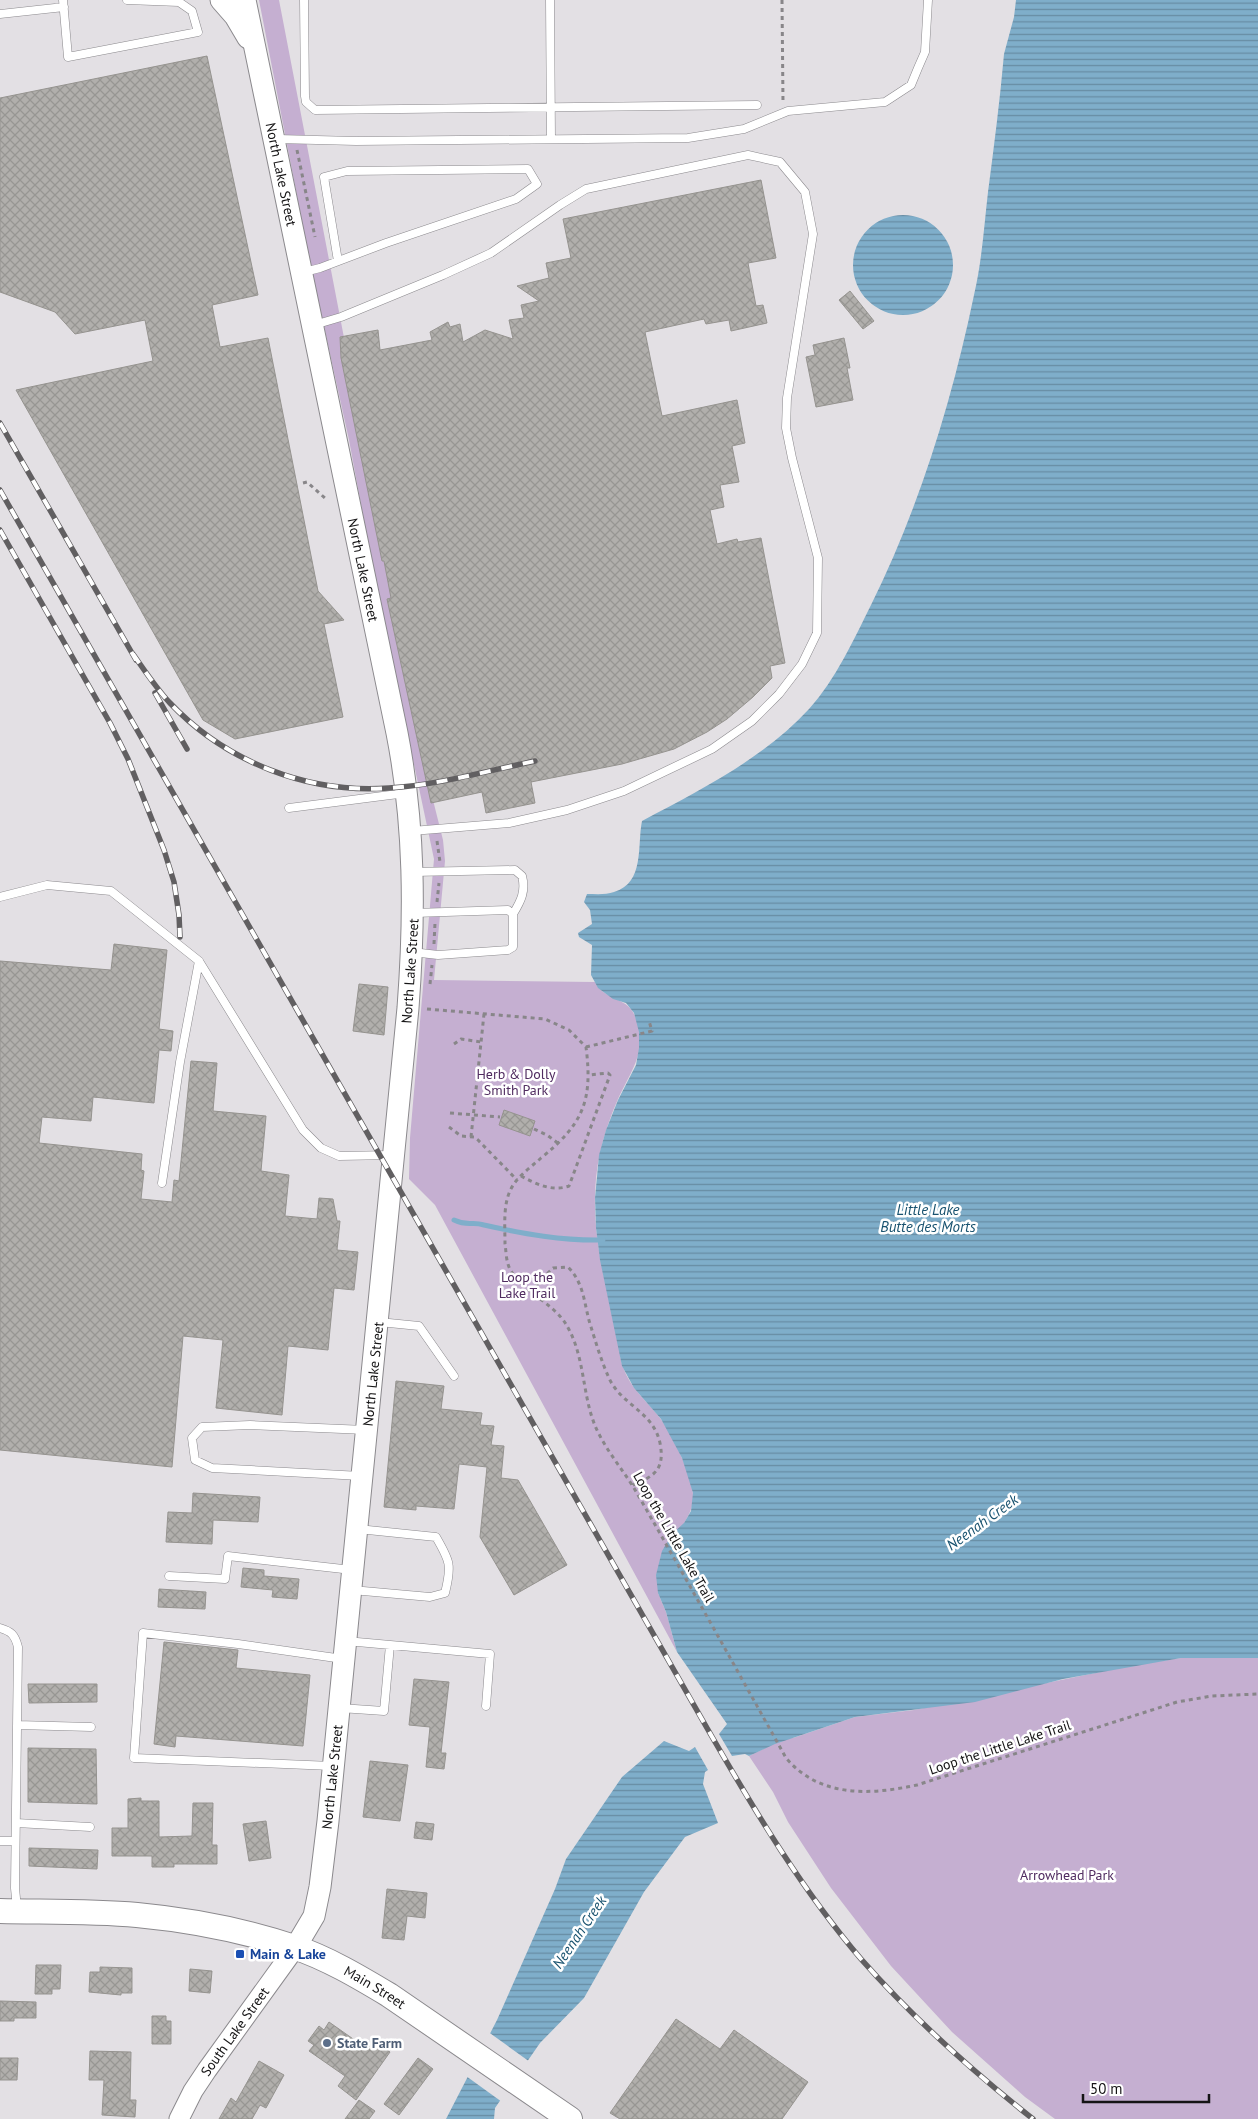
<svg xmlns="http://www.w3.org/2000/svg" width="1258" height="2119" font-family="'PT Sans',sans-serif">
  <style>
    .park { fill: #c5afd1 }
    .water { fill: url(#water-rules) }
    .pier { fill: #e3e0e4 }
    .lines { fill: none; stroke-linecap: round; stroke-linejoin: round }
    .stream { stroke: #7faeca; stroke-width: 5 }
    .building { fill: url(#building-cross-hatch); stroke: #95938f }
    .service-casing { stroke: #8b898d; stroke-width: 9 }
    .tertiary-casing { stroke: #8b898d; stroke-width: 21 }
    .secondary-casing { stroke: #8b898d; stroke-width: 23 }
    .primary-casing { stroke: #8b898d; stroke-width: 26 }
    .path { stroke: #888689; stroke-width: 3; stroke-dasharray: 4 4; stroke-linecap: butt }
    .service { stroke: #fff; stroke-width: 8 }
    .tertiary { stroke: #fff; stroke-width: 19 }
    .secondary { stroke: #fff; stroke-width: 21 }
    .primary { stroke: #fff; stroke-width: 24 }
    .rail-casing { stroke: #615f61; stroke-width: 5.5 }
    .rail { stroke: #fff; stroke-width: 4; stroke-dasharray: 11; stroke-linecap: butt }
    .transit-dot { fill: #1a4fb4; stroke: #fff; stroke-width: 2 }
    .service-dot { fill: #5c6f8a; stroke: #fff; stroke-width: 2 }
    .labels { text-anchor: middle; dominant-baseline: central; stroke-width: 5; stroke-linejoin: round; paint-order: stroke }
    .street-label { font-size: 14px; fill: #151415; stroke: #fff }
    .park-label { font-size: 14px; fill: #502c60; stroke: #fff }
    .transit-label { font-size: 14px; font-weight: bold; fill: #164399; stroke: #fff; text-anchor: start }
    .service-label { font-size: 14px; font-weight: bold; fill: #4e5e75; stroke: #fff; text-anchor: start }
    .water-label { font-size: 15px; font-style: italic; fill: #18526f; stroke: #fff }
  </style>
  <defs>
    <pattern id="water-rules" width="6" height="5" patternUnits="userSpaceOnUse" patternTransform="scale(1.25)"><rect width="6" height="5" fill="#7faeca"/><path d="M0 2.5h6" fill="none" stroke="#678ca3"/></pattern>
    <pattern id="building-cross-hatch" width="8" height="8" patternUnits="userSpaceOnUse" patternTransform="scale(1.25)"><rect width="8" height="8" fill="#b1afac"/><path d="M0 0l8 8M0 8l8-8" fill="none" stroke="#979693"/></pattern>
  </defs>
  <rect width="100%" height="100%" fill="#e3e0e4"/>
  <path class="park" d="M259,0h20l154,800 10,40 2,21 -11,119 161,2c9,18 31,15 39,32 16,35 -3,56 -16,85 -8,18 -14,36 -18,54 -10,45 -4,92 7,136 3,16 7,32 11,48 2,9 1,20 5,30 7,21 24,34 37,51 12,16 32,57 33,76 1,11 -3,20 -9,29l109,215 62,-21 59,-7 220,-45 47,-7h77v461h-203l-30,-22 -73,-65 -61,-66 -60,-78 -43,-66 -15,-30 -24,-36 18,-9 -109,-154 8,19 11,40 -242,-447 -26,-26 1,-41 24,-279 -58,-274 -27,-145 -39,-177z"/>
  <path class="water" d="M1016,0h242v1658h-77l-118,21 -88,23 -120,15 -80,27 -26,12 -4,-2 -13,2 -13,-22 8,-10 -50,-72 -11,-40 -8,-19 -2,-18 6,-24 11,-18 11,-10 7,-12 2,-18 -11,-35 -21,-39 -27,-31 -12,-22 -22,-106 -4,-32 -1,-30 4,-43 7,-25 12,-30 18,-35 3,-17v-16l-5,-19 -8,-10 -13,-4 -15,-11 -7,-13 1,-30 -13,-8 -1,-4 14,-9 -2,-14 -6,-8 3,-8c9,0 19,1 27,-2 31,-9 23,-47 28,-71 58,-31 121,-62 167,-112 27,-30 44,-68 62,-104 48,-97 81,-204 103,-310 8,-34 10,-69 14,-103 6,-46 12,-92 16,-138l10,-37z
    M853 265a50 50 0 1 1 100 0a50 50 0 1 1-100 0Z
    M664,1741l25,10 6,-4 13,23 -3,2 -2,12 15,39 -33,14 -41,55 -60,106 -44,45 -45,65 -1,11h-48l51,-99 58,-131 11,-30 56,-82z"/>
  <path class="pier" d="M487,2031l43,31 -28,40 -36,-26z"/>
  <g class="lines">
    <path class="stream" d="M454,1220c15,7 17,1 30,5 40,9 79,16 119,15"/>
  </g>
  <path class="building" d="M207,56l51,239 -46,10 8,42 48,-9 50,253 26,29 -20,4 19,93 -108,22 -32,-19 -187,-330 137,-29 -8,-41 -70,14 -20,-22 -55,-20v-194z
    M761,180l15,78 -28,5 8,43 7,-1 4,18 -36,8 -2,-11 -23,4 -2,-5 -59,13 17,84 75,-16 8,43 -13,3 7,36 -19,3 4,22 -14,3 7,34 20,-5 1,3 23,-4 24,125 -15,3 2,12 -19,19 -26,22 -20,13 -33,17 -52,15 -91,18 4,21 -49,10 -4,-21 -51,11 -44,-204 4,-1 -7,-37h-2l-41,-203 -1,-21 38,-7 2,20 52,-10 -2,-8 18,-10 2,5 10,-3 3,18 22,-12 28,9 -4,-19 15,-2 -3,-13 18,-4 -22,-15 32,-8 -3,-15 25,-5 -8,-39z
    M850,291l24,30 -11,8 -24,-29z
    M844,338l6,30h-3l6,32 -37,7 -10,-50 9,-2 -2,-10z
    M114,944l53,6 -8,79 14,2 -2,20 -12,-1 -5,53 -61,-6 -2,24 -49,-4 -3,26 103,11 -1,16 3,1 -3,28 31,3 2,-22 5,1 12,-120 26,2 -4,48 53,5 -5,55 28,4 -4,41 32,3 2,-21 14,1 4,22h3l-3,29 21,2 -4,38 -20,-2 -6,62 -40,-4 -6,69 -66,-7 7,-68 -40,-4 -11,131 -172,-17v-489l111,9z
    M359,984l29,3 -4,48 -31,-4z
    M504,1110l31,11 -5,15 -31,-11z
    M396,1381l48,5 -3,23 41,4 -2,12 14,1 -3,19 13,1 -3,32 17,2 49,85 -53,30 -34,-58 7,-70 -28,-3 -5,45 -38,-3v4l-32,-3z
    M193,1493l67,4 -2,25 -45,-2 -1,24 -46,-2 2,-30 24,1z
    M243,1568l21,2v6l35,3 -2,20 -25,-2 1,-7 -32,-3z
    M159,1589l47,3 -1,17 -47,-2z
    M164,1642l74,8 -2,18 74,7 -7,71 -127,-10 -1,11 -21,-3z
    M414,1679l35,3 -8,71h5l-2,16 -18,-2 4,-40 -21,-2z
    M28,1684h69v18l-68,1z
    M28,1748l68,1 1,55 -69,-2z
    M370,1761l38,4 -8,56 -37,-4z
    M141,1798v3h18v36l33,-1 1,-33h20l-1,42h5v19h-43v3h-22v-11h-40v-28h16v-29z
    M266,1821l5,37 -22,3 -6,-37z
    M416,1822l18,2 -2,16 -18,-2z
    M29,1848l69,2 -1,19 -68,-3z
    M387,1889l40,4 -2,25 -18,-2 -3,24 -22,-2z
    M36,1965h25l-1,24h-8v5h-17z
    M100,1967l32,1v25h-11v2l-32,-3 1,-20h10z
    M190,1969l22,2 -2,22 -21,-2z
    M0,2001l36,1v16h-22v3h-14z
    M152,2016h14v5h5v23h-19z
    M676,2019l44,30 14,-19 74,52 -26,37h-162l-10,-6z
    M329,2022l37,26 6,-9 18,13 -34,48 -18,-14 7,-10 -36,-25 5,-6 -6,-4 11,-15 5,4z
    M90,2051l41,1 -1,48h6l-1,17 -33,-2 2,-35h-15z
    M0,2058h18l-1,22h-17z
    M418,2058l15,11 -34,46 -15,-11z
    M259,2061l25,14 -18,33 -6,-3 -8,14h-33l12,-21 5,4z
    M359,2100l16,11 -6,8h-24z"/>
  <g class="lines">
    <defs>
      <path id="service" d="M63,0l5,57 130,-25 -6,-21 -13,-9 -52,-2
        M304,0l1,96 1,6 9,8 442,-5
        M550,0l1,139
        M0,14l64,-7
        M277,139l79,2 332,-3 56,-9 44,-18 97,-9 26,-17 7,-17 7,-16 3,-52
        M304,272l16,-4 66,-25 130,-44 21,-15 -9,-15 -181,2 -23,6 14,84
        M314,325l27,-8 102,-42 48,-22 69,-48 26,-16 162,-34 32,7 25,30 8,42 -26,164 -1,30 6,30 26,100 -1,75 -15,31 -23,30 -27,27 -40,28 -88,42 -57,19 -58,13 -97,8
        M289,808l117,-15
        M413,872l102,-2 7,6c4,15 -1,25 -9,38
        M0,897l47,-12 64,6 88,70 104,169 18,18 18,8 54,-1
        M412,952l26,3 70,-5 5,-3v-33l-5,-4 -94,3
        M162,1183l18,-121 19,-101
        M379,1322l40,4 35,50
        M361,1476l-149,-8 -17,-8 -3,-22 10,-11 48,-2 116,5
        M169,1576l56,3 3,-23 124,14
        M352,1590l78,7 15,-4c7,-28 5,-32 -9,-56l-78,-8
        M0,1628c11,3 15,7 18,19l-3,241 2,21
        M346,1641l144,13 -4,52
        M340,1708l44,3 6,-66
        M17,1725l74,2
        M332,1766l-198,-8 9,-125 95,11 105,15
        M16,1823l74,4
        M0,1841h15"/>
      <g id="tertiary">
        <path id="s1" d="M179,2119l14,-28 14,-21 88,-122"/>
      </g>
      <g id="secondary">
        <path d="M221,0l14,16 13,22"/>
        <path id="s2" d="M245,0l152,733c18,92 18,182 11,275l-80,813 -8,66 -6,29 -19,32"/>
      </g>
      <g id="primary">
        <path id="s3" d="M0,1911c45,1 92,0 137,4 53,5 106,15 157,32 33,11 65,30 95,48l181,124"/>
      </g>
    </defs>
    <use href="#service" class="service-casing"/>
    <use href="#tertiary" class="tertiary-casing"/>
    <use href="#secondary" class="secondary-casing"/>
    <use href="#primary" class="primary-casing"/>
    <path class="path" d="M782,0l1,102
      M297,150l18,87
      M303,483l4,-1 19,17
      M437,841l3,21
      M437,902l2,-19
      M434,944l1,-21
      M430,984l2,-19
      M427,1009l118,10 24,11 17,17c7,54 -3,77 -45,111 -11,10 -25,19 -31,33 -7,15 -5,36 -5,53 1,6 1,14 3,20 6,23 47,39 59,62 20,34 14,76 33,110 11,21 27,39 38,59 50,87 99,175 148,263 34,40 84,37 131,27l260,-83 35,-6 46,-2
      M454,1044l7,-5 20,3
      M586,1047l66,-16 -3,-10
      M450,1113l50,4
      M449,1127l12,9 13,1 4,3 39,40
      M534,1129l13,6 12,9
      M471,1137l13,-123
      M521,1176c15,8 31,16 48,10l41,-111 -2,-2 -19,2
      M532,1292l6,-9 15,-15 15,-1c17,17 16,39 23,60 5,16 11,36 18,51 12,27 44,33 51,65 5,26 -5,33 -27,42"/>
    <use href="#service" class="service"/>
    <use href="#tertiary" class="tertiary"/>
    <use href="#secondary" class="secondary"/>
    <use href="#primary" class="primary"/>
    <defs>
      <path id="rail" d="M0,423l136,237
        M0,490l711,1245c45,78 92,156 150,224 52,59 110,111 172,160
        M0,530l110,193 18,36 36,91 10,32 5,33 1,22
        M133,654c12,17 23,34 37,49 56,59 138,91 219,85 49,-3 98,-17 146,-27
        M155,693l32,56"/>
    </defs>
    <use href="#rail" class="rail-casing"/>
    <use href="#rail" class="rail"/>
  </g>
  <rect class="transit-dot" x="235" y="1949" width="10" height="10" rx="2.5"/>
  <circle class="service-dot" cx="327" cy="2043" r="5"/>
  <g class="labels">
    <g class="street-label">
      <text stroke="none"><textPath href="#s2" startOffset="178">North Lake Street</textPath></text>
      <text stroke="none"><textPath href="#s2" startOffset="582">North Lake Street</textPath></text>
      <text transform="translate(410 971) rotate(-86)">North Lake Street</text>
      <text transform="translate(373 1374) rotate(-84)">North Lake Street</text>
      <text transform="translate(674 1537) rotate(60)">Loop the Little Lake Trail</text>
      <text transform="translate(1000 1747) rotate(-18)">Loop the Little Lake Trail</text>
      <text transform="translate(332 1777) rotate(-84)">North Lake Street</text>
      <text stroke="none"><textPath href="#s3" startOffset="388">Main Street</textPath></text>
      <text stroke="none"><textPath href="#s1" startOffset="104">South Lake Street</textPath></text>
    </g>
    <g class="park-label">
      <text x="516" y="1074">Herb &amp; Dolly<tspan x="516" dy="16">Smith Park</tspan></text>
      <text x="527" y="1277">Loop the<tspan x="527" dy="16">Lake Trail</tspan></text>
      <text x="1067" y="1875">Arrowhead Park</text>
    </g>
    <g class="transit-label">
      <text x="250" y="1954">Main &amp; Lake</text>
    </g>
    <g class="service-label">
      <text x="337" y="2043">State Farm</text>
    </g>
    <g class="water-label">
      <text x="928" y="1209">Little Lake<tspan x="928" dy="17">Butte des Morts</tspan></text>
      <text transform="translate(982 1522) rotate(-36)">Neenah Creek</text>
      <text transform="translate(579 1932) rotate(-56)">Neenah Creek</text>
    </g>
  </g>
  <path d="M1083 2094v8h126v-8" fill="none" stroke="#151415" stroke-width="2.5"/>
  <text x="1090" y="2094" font-size="15" fill="#151415" stroke="#ffffff" stroke-width="4" paint-order="stroke">50 m</text>
</svg>
